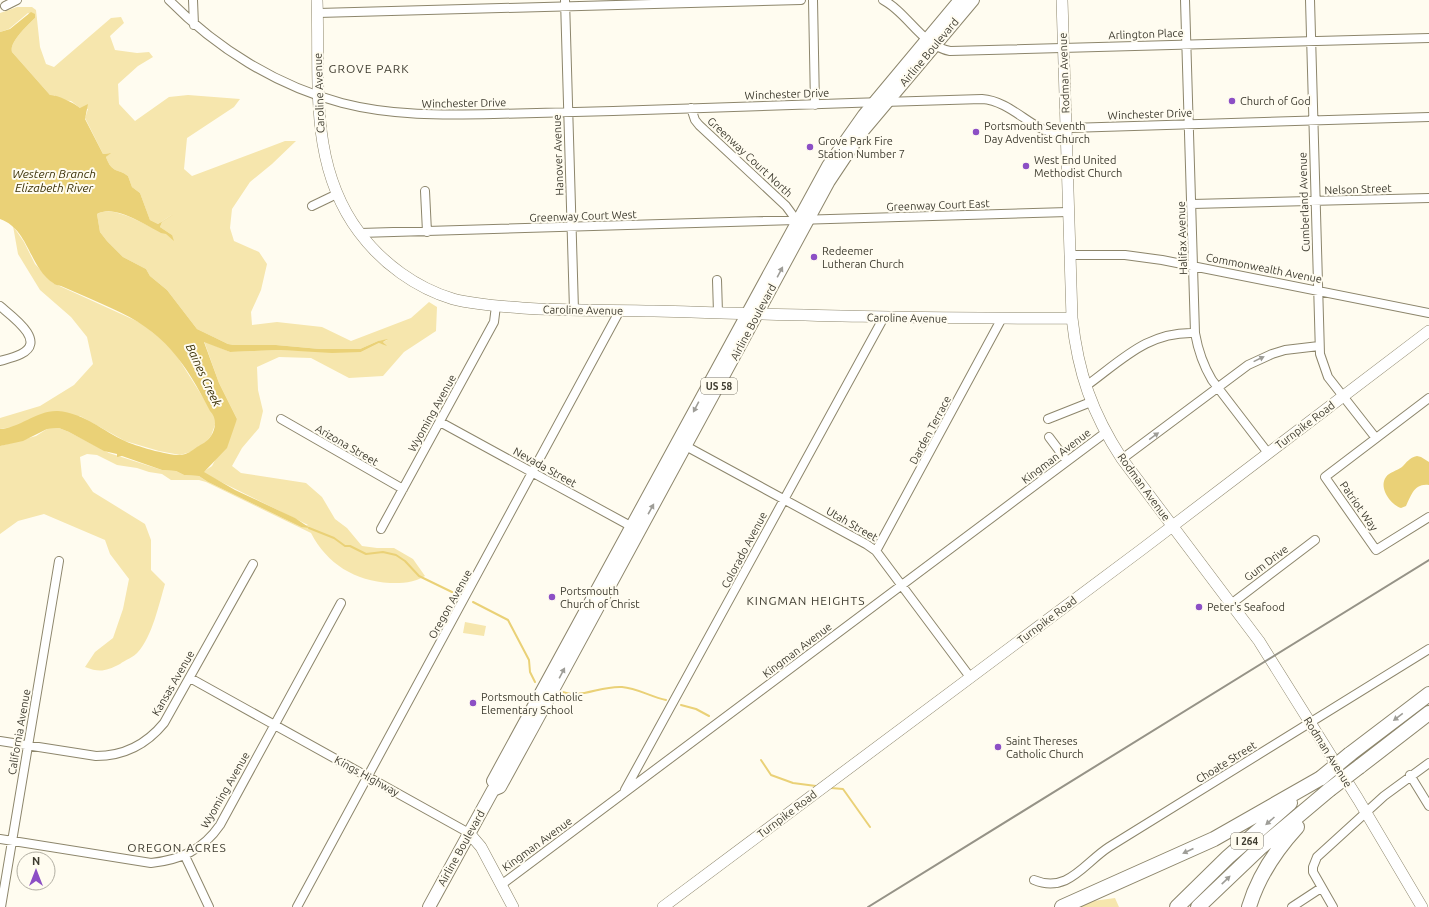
<svg xmlns="http://www.w3.org/2000/svg" width="1429" height="907" font-family="Ubuntu,sans-serif">
  <style>
    .green { fill: #f6e6ad }
    .water { fill: #ead177 }
    .lines { fill: none; stroke-linecap: round; stroke-linejoin: round }
    .stream { stroke: #ead177; stroke-width: 2 }
    .street-casing { stroke: #8d866c; stroke-width: 10 }
    .secondary-casing { stroke: #8d866c; stroke-width: 12 }
    .primary-casing { stroke: #8d866c; stroke-width: 14 }
    .highway-casing { stroke: #8d866c; stroke-width: 16 }
    .street { stroke: #fff; stroke-width: 8 }
    .secondary { stroke: #fff; stroke-width: 11 }
    .primary { stroke: #fff; stroke-width: 12 }
    .highway { stroke: #fff; stroke-width: 14 }
    .rail { stroke: #969387; stroke-width: 2 }
    .highway-bridge-casing { stroke: #8d866c; stroke-width: 16; stroke-linecap: butt }
    .highway-bridge { stroke: #fff; stroke-width: 14 }
    .oneway { fill: #9e9d97 }
    .poi-dot { fill: #8c4fc5; stroke: #fffcf0; stroke-width: 1.5 }
    .labels { text-anchor: middle; dominant-baseline: central; stroke-width: 4; stroke-linejoin: round; paint-order: stroke }
    .shield { fill: #fffcf0; stroke: #787569; stroke-width: 1 }
    .shield-label { font-size: 10px; font-weight: bold; fill: #3e3b2f }
    .street-label { font-size: 11px; fill: #3e3b2f; stroke: #fffcf0 }
    .poi-label { font-size: 11px; fill: #3e3b2f; stroke: #fffcf0; text-anchor: start }
    .neighbourhood-label { font-size: 12px; letter-spacing: 1px; fill: #3e3b2f; stroke: #fffcf0 }
    .water-label { font-size: 12px; font-style: italic; fill: #3b3108; stroke: #fffcf0 }
  </style>
  <rect width="100%" height="100%" fill="#fffcf0"/>
  <path class="green" d="M17,7h15l4,3 4,37 6,17 8,3 57,-49 10,-1 3,6 -14,13 5,14 22,3 12,-1 4,5 -15,9 -20,18 1,20 16,17 34,-24 19,-2 52,4 -6,8 -47,31 -3,31 8,7 93,-35h11l-24,23 -22,18 -18,27 -2,19 4,13 25,11 8,12 -6,26 -10,22 1,13 25,-3 45,5 29,14 60,-23 18,-16 8,5 -1,24 -32,21 -21,24 -34,2 -38,-20 -32,-1 -22,10 1,23 5,21 -4,17 -17,20 -10,18 9,7 65,10 16,14 13,22 12,9 15,18 15,2h17l19,11 12,17c-11,7 -23,7 -35,7 -35,-2 -63,-19 -79,-50l-105,-51 -7,-2h-28l-9,-6 -13,-2 -12,-4 -20,-3 -20,-10 -10,-1 -7,3 2,19 11,16 52,32 6,16v30l14,14c-6,20 -13,53 -27,68 -4,5 -13,8 -18,12 -14,7 -20,9 -35,3l10,-15 18,-14 10,-29 6,-30 -19,-25 -5,-14 -61,-26 -26,7 -18,13v-88l36,-10 11,-7 12,-1 10,4 40,21 53,17 14,1 8,4 15,1 9,6 93,45 7,-2 -103,-51 -2,-2 9,-6 25,-47 -18,-36 -15,-42 26,11 51,-2 80,2 18,-9 6,1 -2,-2 4,-2 -9,1 -18,8h-40l-44,-4h-42l-6,-1 -31,-15 -30,-39 -17,-14 -4,-7 -23,-12 -16,-16 -7,-9 -3,-18c20,-11 54,17 75,21l-12,-8 2,-5 11,-8 -15,10 -8,-4 -10,-27 -8,-6 -4,-11c-10,-8 -16,-2 -22,-19l4,-4 -7,1 -18,-36 3,-9 -8,-1 -9,-7 -10,-1 -7,-5h-4l-38,-43c-3,-10 16,-27 23,-34l-7,-5 -19,16 -9,3v-19z
    M13,226l11,16 11,22 18,19 88,40 24,19 10,11 39,62 2,7 -5,14 -7,8 -10,7 -14,4 -21,-4 -34,-10 -45,-25 -80,13v-11l40,-12 34,-21 19,-21 -6,-27 -16,-20 -31,-27 -22,-36z
    M465,622l21,4 -2,10 -21,-3z
    M1115,898l4,9h-43l10,-5z"/>
  <path class="water" d="M31,12l4,2v4c-7,7 -26,24 -23,34l38,43c8,0 24,8 30,13l8,-4 -3,15 18,35 8,-1 -5,4c6,17 12,11 22,19l4,11 8,6 10,27 8,4 16,-10 -12,8 -2,5 12,8 2,6 -8,-7 -5,-1c-16,-8 -46,-29 -64,-19l3,18 7,9 16,16 23,12 4,7 17,14 30,39 31,15 6,1h42l44,4h40l18,-8 10,-2 -5,3 4,4 -8,-3 -18,9 -29,1 -51,-3 -51,2 -26,-10 15,41 18,36 -10,29 -23,24 31,18 60,28 15,10 -9,-1 -93,-45 -9,-6 -15,-1 -8,-4 -14,-1 -40,-14 -5,1v-3l-13,-3 -35,-19 -10,-4 -12,1 -24,12 -23,5v-17c20,-1 37,-19 58,-18 26,2 45,20 67,30 10,5 45,15 56,14 6,-1 11,-4 16,-8 5,-3 10,-5 14,-11 5,-8 6,-18 -1,-25 -25,-49 -46,-80 -99,-103 -16,-7 -33,-15 -50,-22 -3,-1 -6,-1 -8,-3 -24,-16 -24,-54 -53,-64v-187l10,-3z
    M1417,456l4,1 8,5v23c-15,-2 -18,11 -23,21l-5,2c-10,-3 -23,-20 -15,-31 3,-5 11,-6 16,-10 5,-5 7,-9 15,-11z"/>
  <g class="lines">
    <path class="stream" d="M309,528l25,10 11,8h5l16,8 17,-2 13,3 9,6 14,15 35,17
      M473,602l35,18 21,40 1,12 5,10
      M561,692c5,0 10,3 15,2 16,-1 29,-8 46,-7 15,1 29,10 44,13
      M681,705l15,4 13,7
      M761,760l10,15 22,8 23,3
      M831,788l12,1 27,38"/>
    <defs>
      <path id="street" d="M169,0c47,48 108,86 173,103 50,13 100,12 152,11 39,-1 79,-2 119,-3 123,-5 246,-8 369,-12 30,2 51,33 73,33 4,0 10,-3 14,-4l360,-11
        M193,0l1,25
        M565,0l9,310
        M813,0l2,105
        M883,0c24,12 39,46 67,51l479,-13
        M1185,0l10,333c3,17 8,32 17,47l56,73
        M1310,0l10,354 8,23 47,60
        M5,6l12,-6
        M318,13l483,-13
        M691,108l4,12 4,5 87,81 11,15
        M425,191l2,41
        M1192,204l237,-6
        M312,206l25,-12
        M360,233l708,-21
        M1069,255h56l37,5 267,53
        M717,280l1,33
        M0,306c10,9 48,35 21,48 -6,3 -14,5 -21,7
        M1086,386c36,-26 62,-55 109,-53
        M1429,398l-104,79 51,73 53,-33
        M281,419l122,70
        M1048,419l43,-17
        M440,422l196,107
        M1049,437l18,24
        M682,444l184,100 10,7 94,126
        M1122,459l126,-94 24,-11 13,-4 34,-4
        M381,529l113,-207 2,-16
        M876,551l126,-233
        M1231,604l84,-64
        M190,678l279,155
        M0,741l96,15c28,0 50,-11 68,-33l89,-159
        M1410,775l19,31
        M625,790l259,-473
        M0,839l151,24c29,-3 52,-13 69,-38l121,-222
        M185,856l24,51
        M1034,880c34,14 50,-17 75,-33l320,-198
        M501,885l604,-452
        M1,907l58,-346
        M297,907l323,-597
        M1292,907l29,-19
        M1333,907l-20,-35v-5l4,-10 67,-61 45,-33"/>
      <path id="secondary" d="M317,0c3,80 -9,164 42,232 23,31 57,56 94,67 23,6 46,7 69,9 44,3 88,2 132,3 139,4 278,8 418,7
        M1062,0l10,318c6,55 20,95 50,141l137,182 99,158 64,108
        M469,833l12,14 32,60
        M663,907l478,-357 288,-219"/>
      <path id="primary" d="M493,781l335,-615 36,-51 96,-115
        M429,907l64,-117 7,-3 34,-62 295,-544 32,-48 112,-133"/>
      <path id="highway" d="M1350,754l79,-60
        M1359,767l70,-54
        M1062,907l152,-68 107,-61
        M1177,907l51,-50 62,-54
        M1198,907l62,-59 69,-58
        M1249,907c9,-30 27,-57 48,-80"/>
    </defs>
    <use href="#street" class="street-casing"/>
    <use href="#secondary" class="secondary-casing"/>
    <use href="#primary" class="primary-casing"/>
    <use href="#highway" class="highway-casing"/>
    <use href="#street" class="street"/>
    <use href="#secondary" class="secondary"/>
    <use href="#primary" class="primary"/>
    <use href="#highway" class="highway"/>
    <path class="rail" d="M868,907l561,-347"/>
    <defs>
      <path id="highway-bridge" d="M1321,778l29,-24
        M1329,790l30,-23"/>
    </defs>
    <use href="#highway-bridge" class="highway-bridge-casing"/>
    <use href="#highway-bridge" class="highway-bridge"/>
  </g>
  <defs><path id="oneway-solid" d="M-6-.8H1V-3.2L6.5 0L1 3.2V.8H-6Z"/></defs>
  <g class="oneway">
    <use href="#oneway-solid" transform="translate(780 272) rotate(-62)"/>
    <use href="#oneway-solid" transform="translate(1259 359) rotate(-26)"/>
    <use href="#oneway-solid" transform="translate(696 407) rotate(118)"/>
    <use href="#oneway-solid" transform="translate(1154 436) rotate(-36)"/>
    <use href="#oneway-solid" transform="translate(651 509) rotate(-61)"/>
    <use href="#oneway-solid" transform="translate(562 673) rotate(-62)"/>
    <use href="#oneway-solid" transform="translate(1398 717) rotate(143)"/>
    <use href="#oneway-solid" transform="translate(1270 821) rotate(138)"/>
    <use href="#oneway-solid" transform="translate(1188 851) rotate(156)"/>
    <use href="#oneway-solid" transform="translate(1226 880) rotate(-44)"/>
  </g>
  <g class="poi-dot">
    <circle cx="1232" cy="101" r="4"/>
    <circle cx="976" cy="132" r="4"/>
    <circle cx="810" cy="147" r="4"/>
    <circle cx="1026" cy="166" r="4"/>
    <circle cx="814" cy="257" r="4"/>
    <circle cx="552" cy="597" r="4"/>
    <circle cx="1199" cy="607" r="4"/>
    <circle cx="473" cy="703" r="4"/>
    <circle cx="998" cy="747" r="4"/>
  </g>
  <g class="labels">
    <g class="shield">
      <rect x="701" y="378" width="36" height="16" rx="3"/>
      <rect x="1231" y="833" width="32" height="16" rx="3"/>
    </g>
    <g class="shield-label">
      <text x="719" y="386">US 58</text>
      <text x="1247" y="841">I 264</text>
    </g>
    <g class="street-label">
      <text transform="translate(1146 34) rotate(-2)">Arlington Place</text>
      <text transform="translate(929 52) rotate(-50)">Airline Boulevard</text>
      <text transform="translate(1064 73) rotate(-92)">Rodman Avenue</text>
      <text transform="translate(319 93) rotate(-92)">Caroline Avenue</text>
      <text transform="translate(787 94) rotate(-2)">Winchester Drive</text>
      <text transform="translate(464 103) rotate(-1)">Winchester Drive</text>
      <text transform="translate(1150 114) rotate(-2)">Winchester Drive</text>
      <text transform="translate(558 155) rotate(-92)">Hanover Avenue</text>
      <text transform="translate(750 157) rotate(43)">Greenway Court North</text>
      <text transform="translate(1358 189) rotate(-2)">Nelson Street</text>
      <text transform="translate(1304 202) rotate(-92)">Cumberland Avenue</text>
      <text transform="translate(938 205) rotate(-2)">Greenway Court East</text>
      <text transform="translate(583 216) rotate(-2)">Greenway Court West</text>
      <text transform="translate(1182 238) rotate(-92)">Halifax Avenue</text>
      <text transform="translate(1264 268) rotate(11)">Commonwealth Avenue</text>
      <text transform="translate(583 310) rotate(1)">Caroline Avenue</text>
      <text transform="translate(907 318) rotate(1)">Caroline Avenue</text>
      <text transform="translate(753 322) rotate(-62)">Airline Boulevard</text>
      <text transform="translate(432 413) rotate(-61)">Wyoming Avenue</text>
      <text transform="translate(1305 425) rotate(-37)">Turnpike Road</text>
      <text transform="translate(930 430) rotate(-62)">Darden Terrace</text>
      <text transform="translate(347 445) rotate(30)">Arizona Street</text>
      <text transform="translate(1056 456) rotate(-37)">Kingman Avenue</text>
      <text transform="translate(545 467) rotate(29)">Nevada Street</text>
      <text transform="translate(1144 487) rotate(54)">Rodman Avenue</text>
      <text transform="translate(1359 506) rotate(55)">Patriot Way</text>
      <text transform="translate(852 524) rotate(30)">Utah Street</text>
      <text transform="translate(744 550) rotate(-62)">Colorado Avenue</text>
      <text transform="translate(1266 563) rotate(-37)">Gum Drive</text>
      <text transform="translate(450 604) rotate(-61)">Oregon Avenue</text>
      <text transform="translate(1047 620) rotate(-37)">Turnpike Road</text>
      <text transform="translate(797 650) rotate(-37)">Kingman Avenue</text>
      <text transform="translate(173 683) rotate(-60)">Kansas Avenue</text>
      <text transform="translate(19 732) rotate(-80)">California Avenue</text>
      <text transform="translate(1328 752) rotate(58)">Rodman Avenue</text>
      <text transform="translate(1226 762) rotate(-32)">Choate Street</text>
      <text transform="translate(367 776) rotate(29)">Kings Highway</text>
      <text transform="translate(225 790) rotate(-60)">Wyoming Avenue</text>
      <text transform="translate(787 814) rotate(-37)">Turnpike Road</text>
      <text transform="translate(537 844) rotate(-36)">Kingman Avenue</text>
      <text transform="translate(461 848) rotate(-61)">Airline Boulevard</text>
    </g>
    <g class="poi-label">
      <text x="1240" y="101">Church of God</text>
      <text x="984" y="126">Portsmouth Seventh<tspan x="984" dy="13">Day Adventist Church</tspan></text>
      <text x="818" y="141">Grove Park Fire<tspan x="818" dy="13">Station Number 7</tspan></text>
      <text x="1034" y="160">West End United<tspan x="1034" dy="13">Methodist Church</tspan></text>
      <text x="822" y="251">Redeemer<tspan x="822" dy="13">Lutheran Church</tspan></text>
      <text x="560" y="591">Portsmouth<tspan x="560" dy="13">Church of Christ</tspan></text>
      <text x="1207" y="607">Peter's Seafood</text>
      <text x="481" y="697">Portsmouth Catholic<tspan x="481" dy="13">Elementary School</tspan></text>
      <text x="1006" y="741">Saint Thereses<tspan x="1006" dy="13">Catholic Church</tspan></text>
    </g>
    <g class="neighbourhood-label">
      <text x="369" y="68">GROVE PARK</text>
      <text x="806" y="600">KINGMAN HEIGHTS</text>
      <text x="177" y="847">OREGON ACRES</text>
    </g>
    <g class="water-label">
      <text x="54" y="173">Western Branch<tspan x="54" dy="14">Elizabeth River</tspan></text>
      <text transform="translate(204 375) rotate(65)">Baines Creek</text>
    </g>
  </g>
  <g transform="translate(36 871)"><circle r="19" fill="#fffcf0" stroke="#b2afa3"/>
  <path d="M0-3L7 15L0 10L-7 15Z" fill="#8c4fc5"/>
  <text y="-6" font-size="11" font-weight="bold" text-anchor="middle" fill="#3e3b2f">N</text>
  </g>
</svg>
